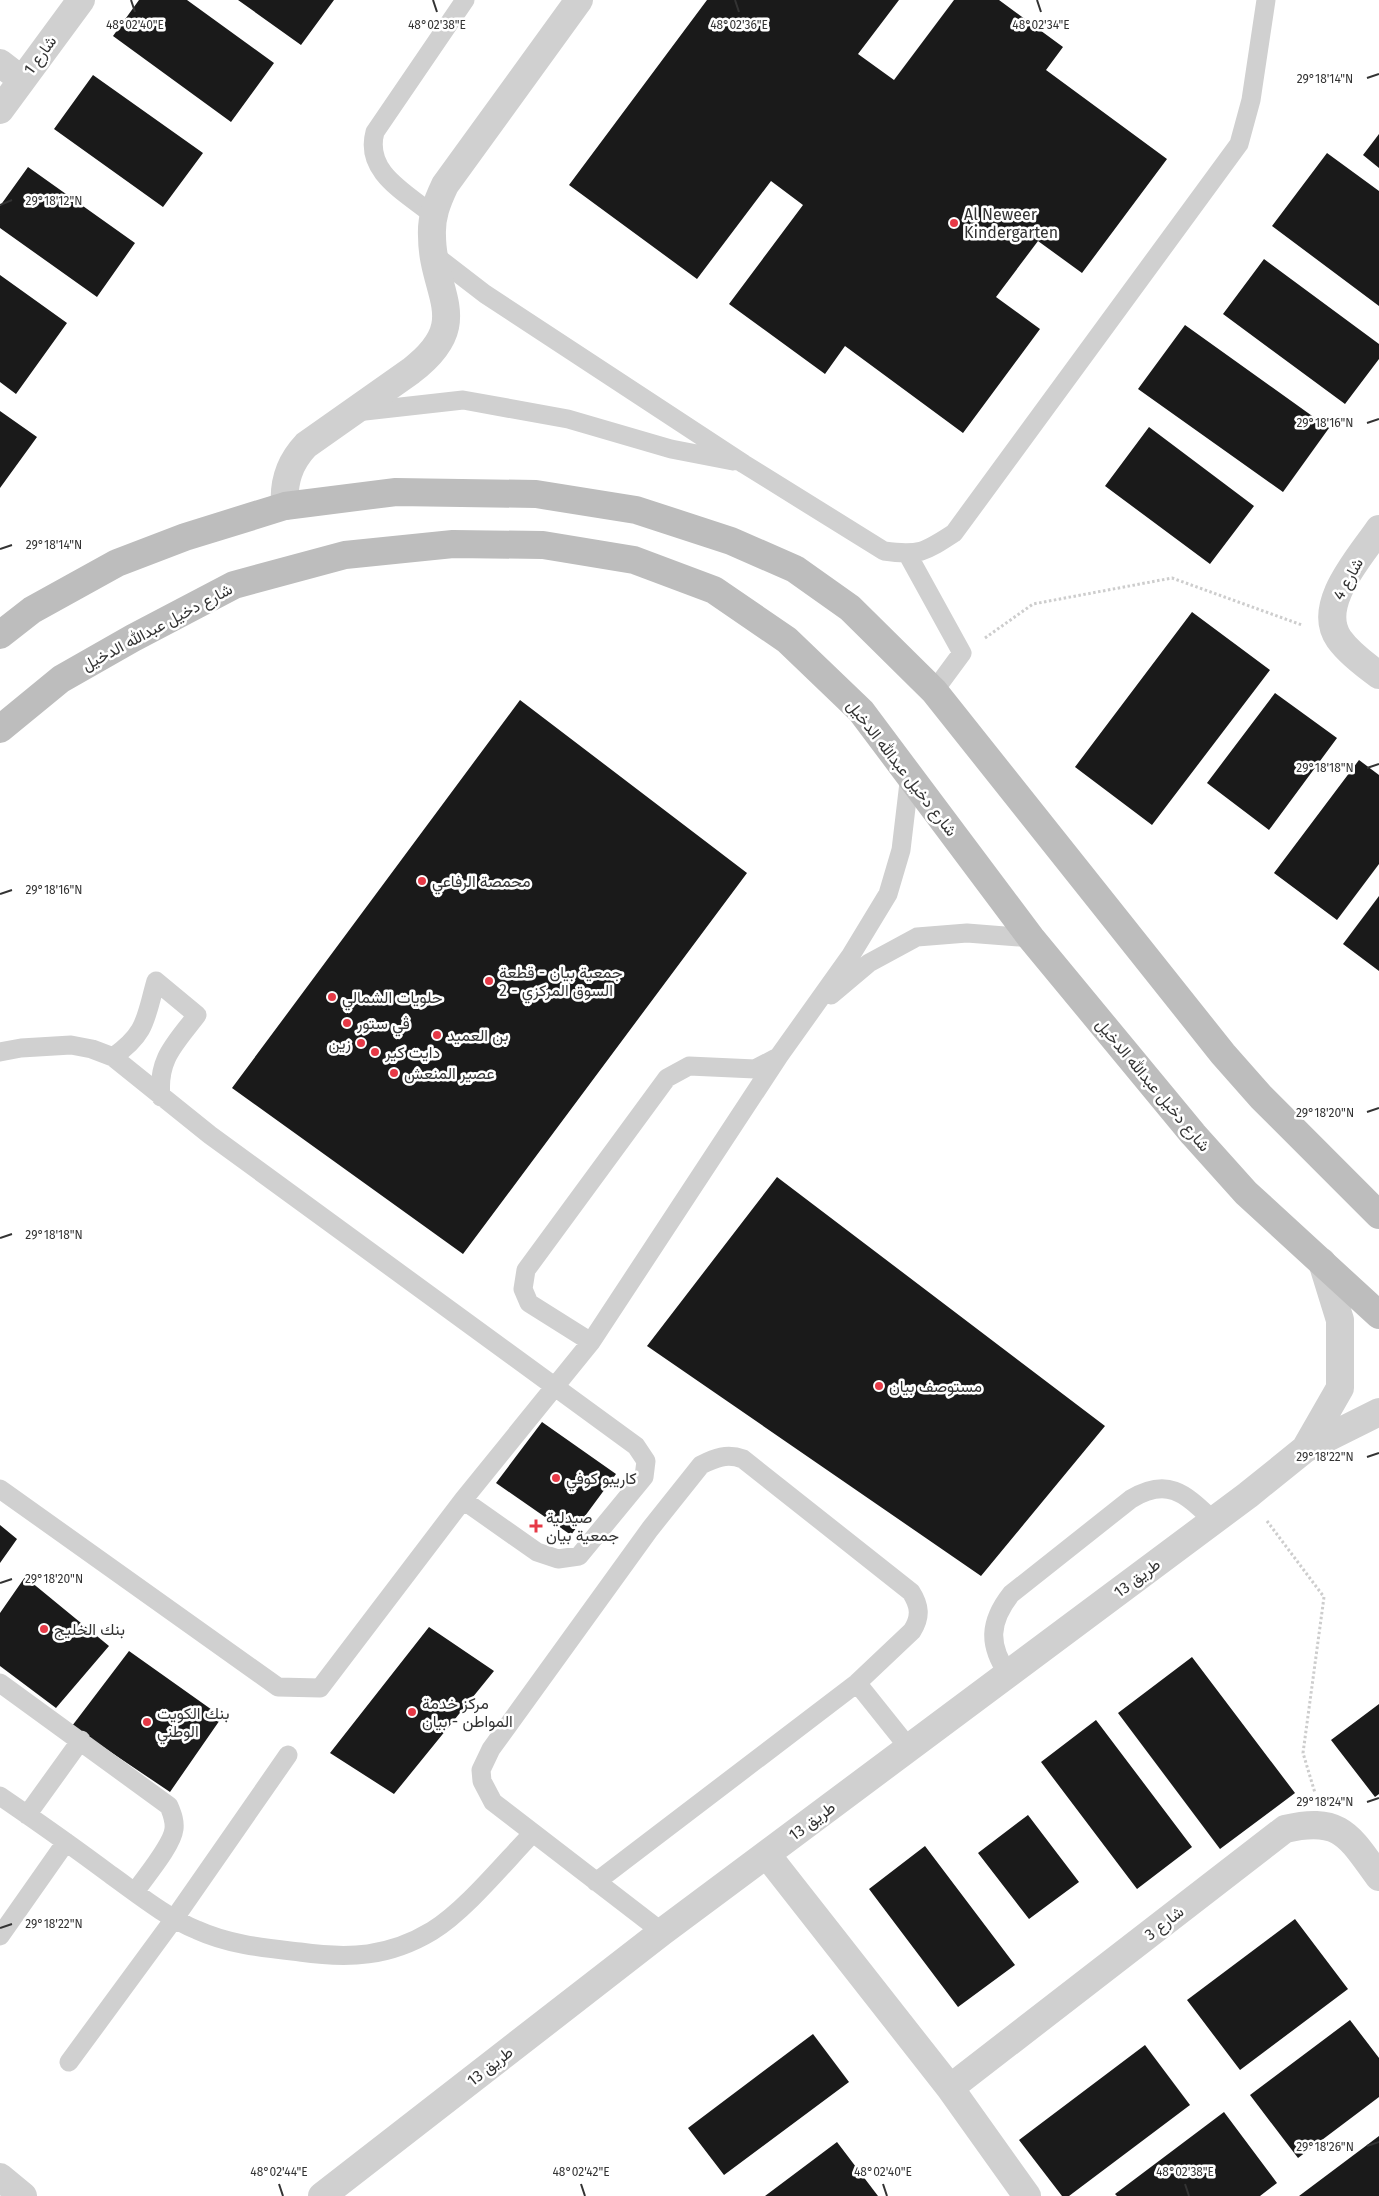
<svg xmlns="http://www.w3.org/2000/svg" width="1379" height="2196" font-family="'Fira Sans',Vazirmatn,sans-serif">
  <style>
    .building { fill: #1a1a1a }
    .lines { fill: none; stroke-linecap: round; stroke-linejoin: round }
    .path { stroke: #cdcdcd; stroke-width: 3; stroke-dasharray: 2.5 2.5; stroke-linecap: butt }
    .lane { stroke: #d0d0d0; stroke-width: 19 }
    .street { stroke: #d0d0d0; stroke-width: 28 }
    .secondary { stroke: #bdbdbd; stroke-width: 28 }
    .ticks { fill: none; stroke: #333; stroke-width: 2 }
    .poi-dot { fill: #e63946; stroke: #fff; stroke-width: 2 }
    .labels { text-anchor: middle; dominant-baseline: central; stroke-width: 5; stroke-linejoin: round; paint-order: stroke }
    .street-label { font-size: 16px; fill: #333; stroke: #fff }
    .poi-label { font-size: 16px; fill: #333; stroke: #fff; text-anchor: start }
    .ticks-label { font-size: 12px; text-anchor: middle; fill: #333; stroke: #fff; stroke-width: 5; stroke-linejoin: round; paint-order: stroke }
  </style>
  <rect width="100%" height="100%" fill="#fff"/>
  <path class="building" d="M139,0h48l87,63 -43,59 -118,-86z
    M238,0h96l-33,45z
    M707,0h192l-41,54 36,26 60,-80h45l64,47 -17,23 121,89 -85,114 -44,-32 -42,56 44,32 -77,104 -118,-87 -20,28 -96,-70 74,-99 -32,-24 -74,98 -128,-94z
    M93,75l110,78 -40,54 -109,-78z
    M1379,134v34l-16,-13z
    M1327,153l52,38v115l-107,-80z
    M28,167l107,76 -38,54 -97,-69v-22z
    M1264,259l115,85v15l-34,45 -122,-90z
    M0,275l67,48 -51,71 -16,-12z
    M1185,325l144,103 -46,64 -145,-103z
    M0,411l37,26 -37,51z
    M1149,427l105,79 -44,58 -105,-78z
    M1192,612l78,58 -118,155 -77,-58z
    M1275,693l62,45 -68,92 -62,-47z
    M520,700l227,173 -284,381 -231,-166z
    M1359,760l20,15v89l-42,56 -63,-47z
    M1379,896v75l-36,-27z
    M777,1177l328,249 -124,150 -334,-230z
    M542,1422l74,52 -45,61 -75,-52z
    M0,1525l17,14 -17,24z
    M25,1577l84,69 -53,62 -56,-42v-53z
    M429,1627l65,44 -100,123 -64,-41z
    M129,1651l93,66 -52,75 -98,-66z
    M1192,1657l103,136 -75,56 -102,-136z
    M1379,1704v90l-4,3 -44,-57z
    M1096,1720l96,127 -55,42 -96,-127z
    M1028,1815l51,67 -50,37 -51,-66z
    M925,1846l90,119 -57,42 -89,-118z
    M1295,1919l53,70 -108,81 -53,-70z
    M1350,2020l29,38v39l-81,61 -48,-63z
    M813,2034l36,48 -125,93 -36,-47z
    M1145,2045l45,60 -121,91h-7l-43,-56z
    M1224,2112l53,71 -17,13h-143l-2,-2z
    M1379,2136v60h-80z
    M837,2142l41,54h-113z"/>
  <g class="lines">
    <path class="path" d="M985,638l48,-34 139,-26 130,47
      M1267,1521l57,76 -21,156 12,40"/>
    <path class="lane" d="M433,215c-28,-23 -69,-43 -58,-83l90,-132
      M433,254l52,40 259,170 140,87c35,5 41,1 70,-18l285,-389 12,-44 15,-100
      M356,412l107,-12 105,19 103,30 62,12
      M908,555l54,98 -28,38
      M831,995l38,-32 48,-26 50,-4 64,5
      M0,1052l21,-4 50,-3 21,4 21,8 97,78 426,311 10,15 -2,16 -65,79 -21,3 -21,-7 -74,-52
      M113,1057c34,-24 32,-38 43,-76l41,34c-22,29 -40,44 -36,82
      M591,1342l-62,-39 -6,-14 3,-19 141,-192 22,-12 66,3 23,-12
      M0,1489l278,198 42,1 143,-188 128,-158 188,-286 72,-101 37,-61 13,-44 9,-76
      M1008,1674c-20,-29 -19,-52 3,-80l120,-95c38,-23 55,-4 83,22
      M0,1683l169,123c3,8 6,14 5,23 -2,17 -29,48 -39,63
      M857,1683l52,65
      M0,1796c38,26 75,52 111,79 28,20 55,42 86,55 33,15 68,18 103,22 49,7 89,5 132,-21 33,-20 72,-68 100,-97
      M27,1815l54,-75
      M596,1882l261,-199 55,-52c9,-14 8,-25 -1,-39l-168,-133c-16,-6 -28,-1 -42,6l-51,64 -159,220 -10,21 1,11 11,21 169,130
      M0,1936l66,-94
      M69,2062l105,-143 114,-164"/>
    <path class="street" d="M0,63l22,17
      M0,110l81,-110
      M285,506c-2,-24 4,-43 21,-61l105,-74c64,-49 21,-76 21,-135 -1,-19 5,-34 13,-51l134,-185
      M1379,529c-18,27 -64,76 -40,110 10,14 26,26 40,36
      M1305,1449l35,-61v-68l-18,-58
      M767,1855l183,233 77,108
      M950,2088l335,-259c56,-13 64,7 94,48
      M0,2177l23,19
      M322,2196l340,-264 586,-437 57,-46 74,-37"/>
    <path class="secondary" d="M0,635l32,-25 85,-47 68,-26 100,-31 111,-14 140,2 100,16 95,31 64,28 55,39 84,83 289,363 38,43 118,118
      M0,729l61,-50 72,-41 101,-53 111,-30 108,-11 90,1 91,15 80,30 73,50 74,71 170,227 162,196 53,59 133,122"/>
  </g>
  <path class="ticks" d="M131,0l4,12M433,0l4,12M735,0l4,12M1037,0l4,12M1367,78l12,-4M0,205l12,-5M1367,423l12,-4M0,549l12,-4M1367,768l12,-4M0,894l12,-4M1367,1112l12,-4M0,1238l12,-4M1367,1457l12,-4M0,1583l12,-4M1367,1802l12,-4M0,1928l12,-4M1367,2146l12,-4M279,2184l4,12M581,2184l4,12M883,2184l4,12M1185,2184l4,12"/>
  <g class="poi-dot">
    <circle cx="954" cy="223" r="5"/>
    <circle cx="422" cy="881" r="5"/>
    <circle cx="489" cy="981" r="5"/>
    <circle cx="332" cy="997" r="5"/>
    <circle cx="347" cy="1023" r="5"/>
    <circle cx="437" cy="1035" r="5"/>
    <circle cx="361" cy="1043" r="5"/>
    <circle cx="375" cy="1052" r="5"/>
    <circle cx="394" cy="1073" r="5"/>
    <circle cx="879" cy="1386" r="5"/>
    <circle cx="556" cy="1478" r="5"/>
    <path d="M533.5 1518.5h5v5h5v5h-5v5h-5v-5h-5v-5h5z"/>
    <circle cx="44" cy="1629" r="5"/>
    <circle cx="412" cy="1712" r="5"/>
    <circle cx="147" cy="1722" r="5"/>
  </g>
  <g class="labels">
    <g class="street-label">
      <text transform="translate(40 55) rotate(-54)">شارع 1</text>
      <text transform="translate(1348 579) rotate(-61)">شارع 4</text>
      <text transform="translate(157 627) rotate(-28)">شارع دخيل عبدالله الدخيل</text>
      <text transform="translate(902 768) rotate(52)">شارع دخيل عبدالله الدخيل</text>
      <text transform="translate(1153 1085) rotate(50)">شارع دخيل عبدالله الدخيل</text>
      <text transform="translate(1137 1578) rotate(-37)">طريق 13</text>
      <text transform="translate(812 1821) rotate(-37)">طريق 13</text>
      <text transform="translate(1164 1923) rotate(-38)">شارع 3</text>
      <text transform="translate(490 2066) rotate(-38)">طريق 13</text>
    </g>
    <g class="poi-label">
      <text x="964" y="214">Al Neweer<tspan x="964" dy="18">Kindergarten</tspan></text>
      <text x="432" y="881">محمصة الرفاعي</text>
      <text x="499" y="972">جمعية بيان - قطعة<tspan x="499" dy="18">2 - السوق المركزي</tspan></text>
      <text x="342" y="997">حلويات الشمالي</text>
      <text x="357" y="1023">ڤي ستور</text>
      <text x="447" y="1035">بن العميد</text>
      <text x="351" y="1043" text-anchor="end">زين</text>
      <text x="385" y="1052">دايت كير</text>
      <text x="404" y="1073">عصير المنعش</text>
      <text x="889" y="1386">مستوصف بيان</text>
      <text x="566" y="1478">كاريبو كوفي</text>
      <text x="546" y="1517">صيدلية<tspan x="546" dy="18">جمعية بيان</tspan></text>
      <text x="54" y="1629">بنك الخليج</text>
      <text x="422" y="1703">مركز خدمة<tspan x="422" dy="18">المواطن - بيان</tspan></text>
      <text x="157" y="1713">بنك الكويت<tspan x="157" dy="18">الوطني</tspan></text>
    </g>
  </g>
  <g class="ticks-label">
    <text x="135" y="29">48°02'40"E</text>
    <text x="437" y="29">48°02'38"E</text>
    <text x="739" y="29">48°02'36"E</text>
    <text x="1041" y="29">48°02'34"E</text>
    <text x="1325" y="83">29°18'14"N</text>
    <text x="54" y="205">29°18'12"N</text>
    <text x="1325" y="427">29°18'16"N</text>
    <text x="54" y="549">29°18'14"N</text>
    <text x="1325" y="772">29°18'18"N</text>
    <text x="54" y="894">29°18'16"N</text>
    <text x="1325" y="1117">29°18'20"N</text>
    <text x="54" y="1239">29°18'18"N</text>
    <text x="1325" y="1461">29°18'22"N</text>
    <text x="54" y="1583">29°18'20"N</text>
    <text x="1325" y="1806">29°18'24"N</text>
    <text x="54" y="1928">29°18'22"N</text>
    <text x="1325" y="2151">29°18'26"N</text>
    <text x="279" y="2176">48°02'44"E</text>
    <text x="581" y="2176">48°02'42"E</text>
    <text x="883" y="2176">48°02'40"E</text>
    <text x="1185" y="2176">48°02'38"E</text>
  </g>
</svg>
